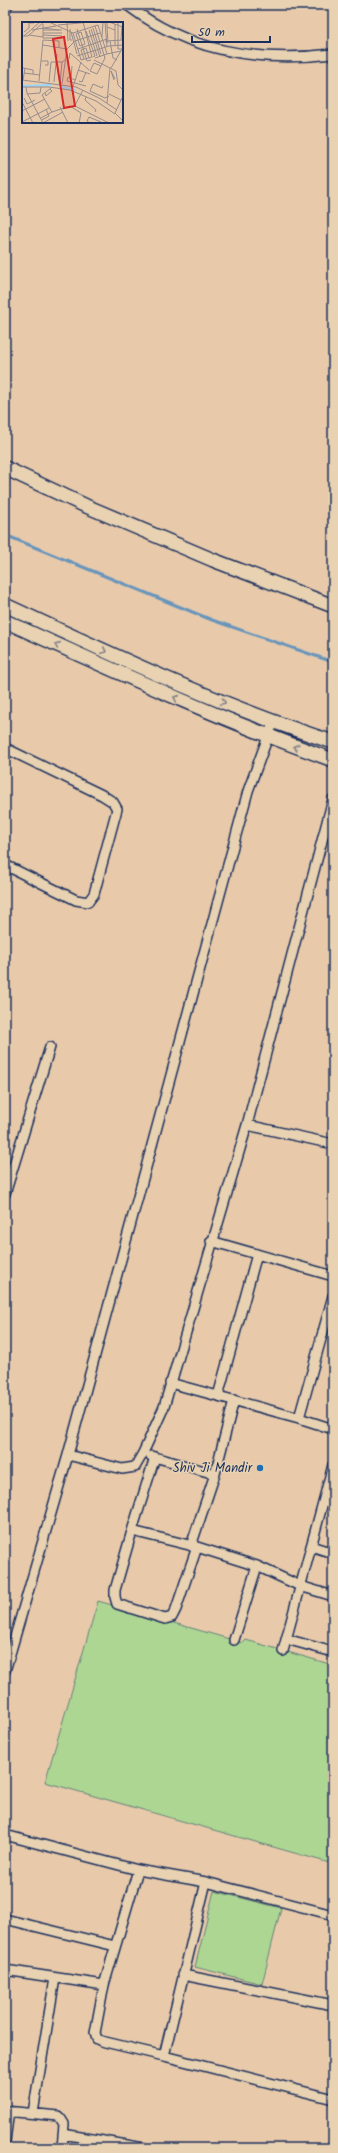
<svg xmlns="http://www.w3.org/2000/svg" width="338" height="2153" font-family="Kalam,sans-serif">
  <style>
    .green { fill: #add693; stroke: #648278 }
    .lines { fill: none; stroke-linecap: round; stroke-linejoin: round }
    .stream { stroke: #6794bc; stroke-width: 3 }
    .street-casing { stroke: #1b2f5e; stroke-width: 12 }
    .secondary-casing { stroke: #1b2f5e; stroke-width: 16 }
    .street { stroke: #e8d2b1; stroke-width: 9 }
    .secondary { stroke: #e8d2b1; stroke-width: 13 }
    .oneway { stroke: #828088 }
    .poi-dot { fill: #1f6fb2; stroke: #e8d2b1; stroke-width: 1.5 }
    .labels { text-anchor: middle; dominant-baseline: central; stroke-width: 3; stroke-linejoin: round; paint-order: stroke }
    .poi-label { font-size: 13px; fill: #1b2f5e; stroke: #e8d2b1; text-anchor: end }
    .inset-river { fill: none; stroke: #99d7fa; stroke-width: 2 }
    .inset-road { fill: none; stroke: #968c8c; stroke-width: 1 }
    .view { fill: #d62828; fill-opacity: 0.15; stroke: #d62828; stroke-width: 2 }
    .inset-edge { fill: none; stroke: #1b2f5e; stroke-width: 2 }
  </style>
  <rect width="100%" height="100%" fill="#e8caaa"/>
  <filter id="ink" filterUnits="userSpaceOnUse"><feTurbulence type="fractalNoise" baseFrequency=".025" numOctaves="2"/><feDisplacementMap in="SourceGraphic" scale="8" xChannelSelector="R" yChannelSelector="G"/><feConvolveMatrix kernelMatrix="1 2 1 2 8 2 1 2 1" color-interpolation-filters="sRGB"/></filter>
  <g filter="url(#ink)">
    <path class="green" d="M98,1601l145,42 3,-3 87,25v199l-288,-82z
      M214,1891l67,17 -19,76 -67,-17z"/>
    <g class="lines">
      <path class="stream" d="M5,535l207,85 121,42"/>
      <defs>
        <path id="street" d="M127,5c61,47 131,58 206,49
          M5,9l3,-4
          M5,748l97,47 11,7 4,7 -23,85 -6,8 -12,-2 -71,-35
          M247,1125l86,19
          M5,1194l45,-147
          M211,1241l122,35
          M170,1383l129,35 34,11
          M218,1396l39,-142
          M299,1418l34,-122
          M68,1455l54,14 13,-2 8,-14 21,-46 83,-282 86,-326
          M151,1456l64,18
          M155,1457l-23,74 -17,59v7l2,7 48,15 7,-2 4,-8 21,-62
          M132,1531l65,16 60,19 43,20 33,10
          M191,1546l24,-72 19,-74
          M311,1546l22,7
          M286,1639l47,13
          M234,1640l23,-74
          M283,1651l50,-186
          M5,1671l63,-216 180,-664 25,-68
          M5,1835l133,35 68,12 127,33
          M138,1870l-34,115 -9,48 2,6 4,2 63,15
          M206,1882l-42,174 169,43
          M5,1919l110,27
          M5,1970l99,15
          M183,1975l150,30
          M5,2111l54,5 5,8 -2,24
          M33,2113l22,-135
          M63,2134l81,14
          M5,2141l4,-30"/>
        <path id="secondary" d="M5,468l81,38 127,54 120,46
          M5,605c108,50 215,101 328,137
          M5,621c108,49 216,99 328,139"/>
      </defs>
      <use href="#street" class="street-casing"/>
      <use href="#secondary" class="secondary-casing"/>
      <use href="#street" class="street"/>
      <use href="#secondary" class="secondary"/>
    </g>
    <defs><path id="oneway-chevron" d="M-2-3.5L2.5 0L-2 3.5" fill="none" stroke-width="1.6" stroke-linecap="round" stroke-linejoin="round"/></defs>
    <g class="oneway">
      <use href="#oneway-chevron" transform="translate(57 645) rotate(-156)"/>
      <use href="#oneway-chevron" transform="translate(104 651) rotate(25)"/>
      <use href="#oneway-chevron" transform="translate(176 698) rotate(-156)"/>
      <use href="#oneway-chevron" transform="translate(223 702) rotate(23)"/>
      <use href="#oneway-chevron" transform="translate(296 747) rotate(-161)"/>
    </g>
  </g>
  <circle class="poi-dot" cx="260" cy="1468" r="4"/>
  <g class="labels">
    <g class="poi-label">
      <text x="252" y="1468">Shiv Ji Mandir</text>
    </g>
  </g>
  <g transform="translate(22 22)">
    <rect width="101" height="101" fill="#e8caaa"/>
    <path class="inset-river" d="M1,64l28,-1M40,65l14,3"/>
    <path class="inset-road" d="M27,0l24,11 8,27 11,-3M45,0l1,19M61,0l9,35M83,0l2,25M85,0v5l8,3M87,0l14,5M96,0v27h5M21,2v14h19M36,3l33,-3M73,4l10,32 -8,16 -7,-3 4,-8 7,3M85,5l1,16M21,6l16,2M71,6l8,26M48,7v11h2M55,7l10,32 4,-1M69,7l9,28M10,8l24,-4M21,8h19M67,8l8,26M64,9l9,25 -2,1M2,10l5,-4v-5h5M49,10l6,22M59,10l4,12 -5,2 -4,-12zM21,11h19M51,11l25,-8 9,29 -12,4M7,13l14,2M21,13l19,1M0,14h6l16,-14M2,14l16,-14M80,15l1,-15M99,18l1,-14M83,19l18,-1M88,19l3,17 4,2M21,23l24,4M93,24v-22M56,27l29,-10M85,32l14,-3M55,34l32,-10 14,-1M47,37l1,-6 19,17M62,37l-3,-9 5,-2 3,10M72,38l22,11 2,14 5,5M19,39h7v4h-3M1,46l10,2v4M89,46l11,-19M56,48l12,4M2,51l16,2M49,56l1,-12M0,58l54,7 23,11 18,12M1,58l2,-12M53,58l-7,-3 -1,4 19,5M92,58l-3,-9 4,8M17,59l4,-41 16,1v6M57,59l3,1 4,-10M27,60l2,-20h11M32,60l3,-28M38,62l2,-22 3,-2M40,62l5,-35 8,-8 25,-8M0,65h27l21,3 26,11 19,13M4,65l1,6 16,30M51,65l8,-25M29,66l-9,7 10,17 18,-6 11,7 -2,10M68,69l15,7 4,-2M68,69l3,-7 9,4 1,-2M23,71l1,3 6,-5 -2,-2M5,72l13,-1 1,-6M87,72l12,6M101,74l-8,17 8,8M64,75l-1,3 11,10 -1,2M2,76l3,6 8,-4M0,80l11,21M85,81l3,-35M53,84l34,17M38,85l8,16M52,85l9,-17M0,89l23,-12M19,96l11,-6M20,98l7,-4 -3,-7M0,100l27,-14M21,101l20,-11M68,101l-3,-2 2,-4 12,5"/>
    <path class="view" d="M42,15l11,69 -11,2 -11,-69z"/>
    <rect width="101" height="101" class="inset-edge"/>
  </g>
  <rect width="338" height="2153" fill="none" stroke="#e8d2b1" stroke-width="20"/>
  <rect x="10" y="10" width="318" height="2133" fill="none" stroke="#1b2f5e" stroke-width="1.5" filter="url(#ink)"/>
  <path d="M192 36v6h78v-6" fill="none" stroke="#1b2f5e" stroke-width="2"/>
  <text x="198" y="36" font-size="12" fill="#1b2f5e" stroke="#e8d2b1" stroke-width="3" paint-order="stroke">50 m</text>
</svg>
